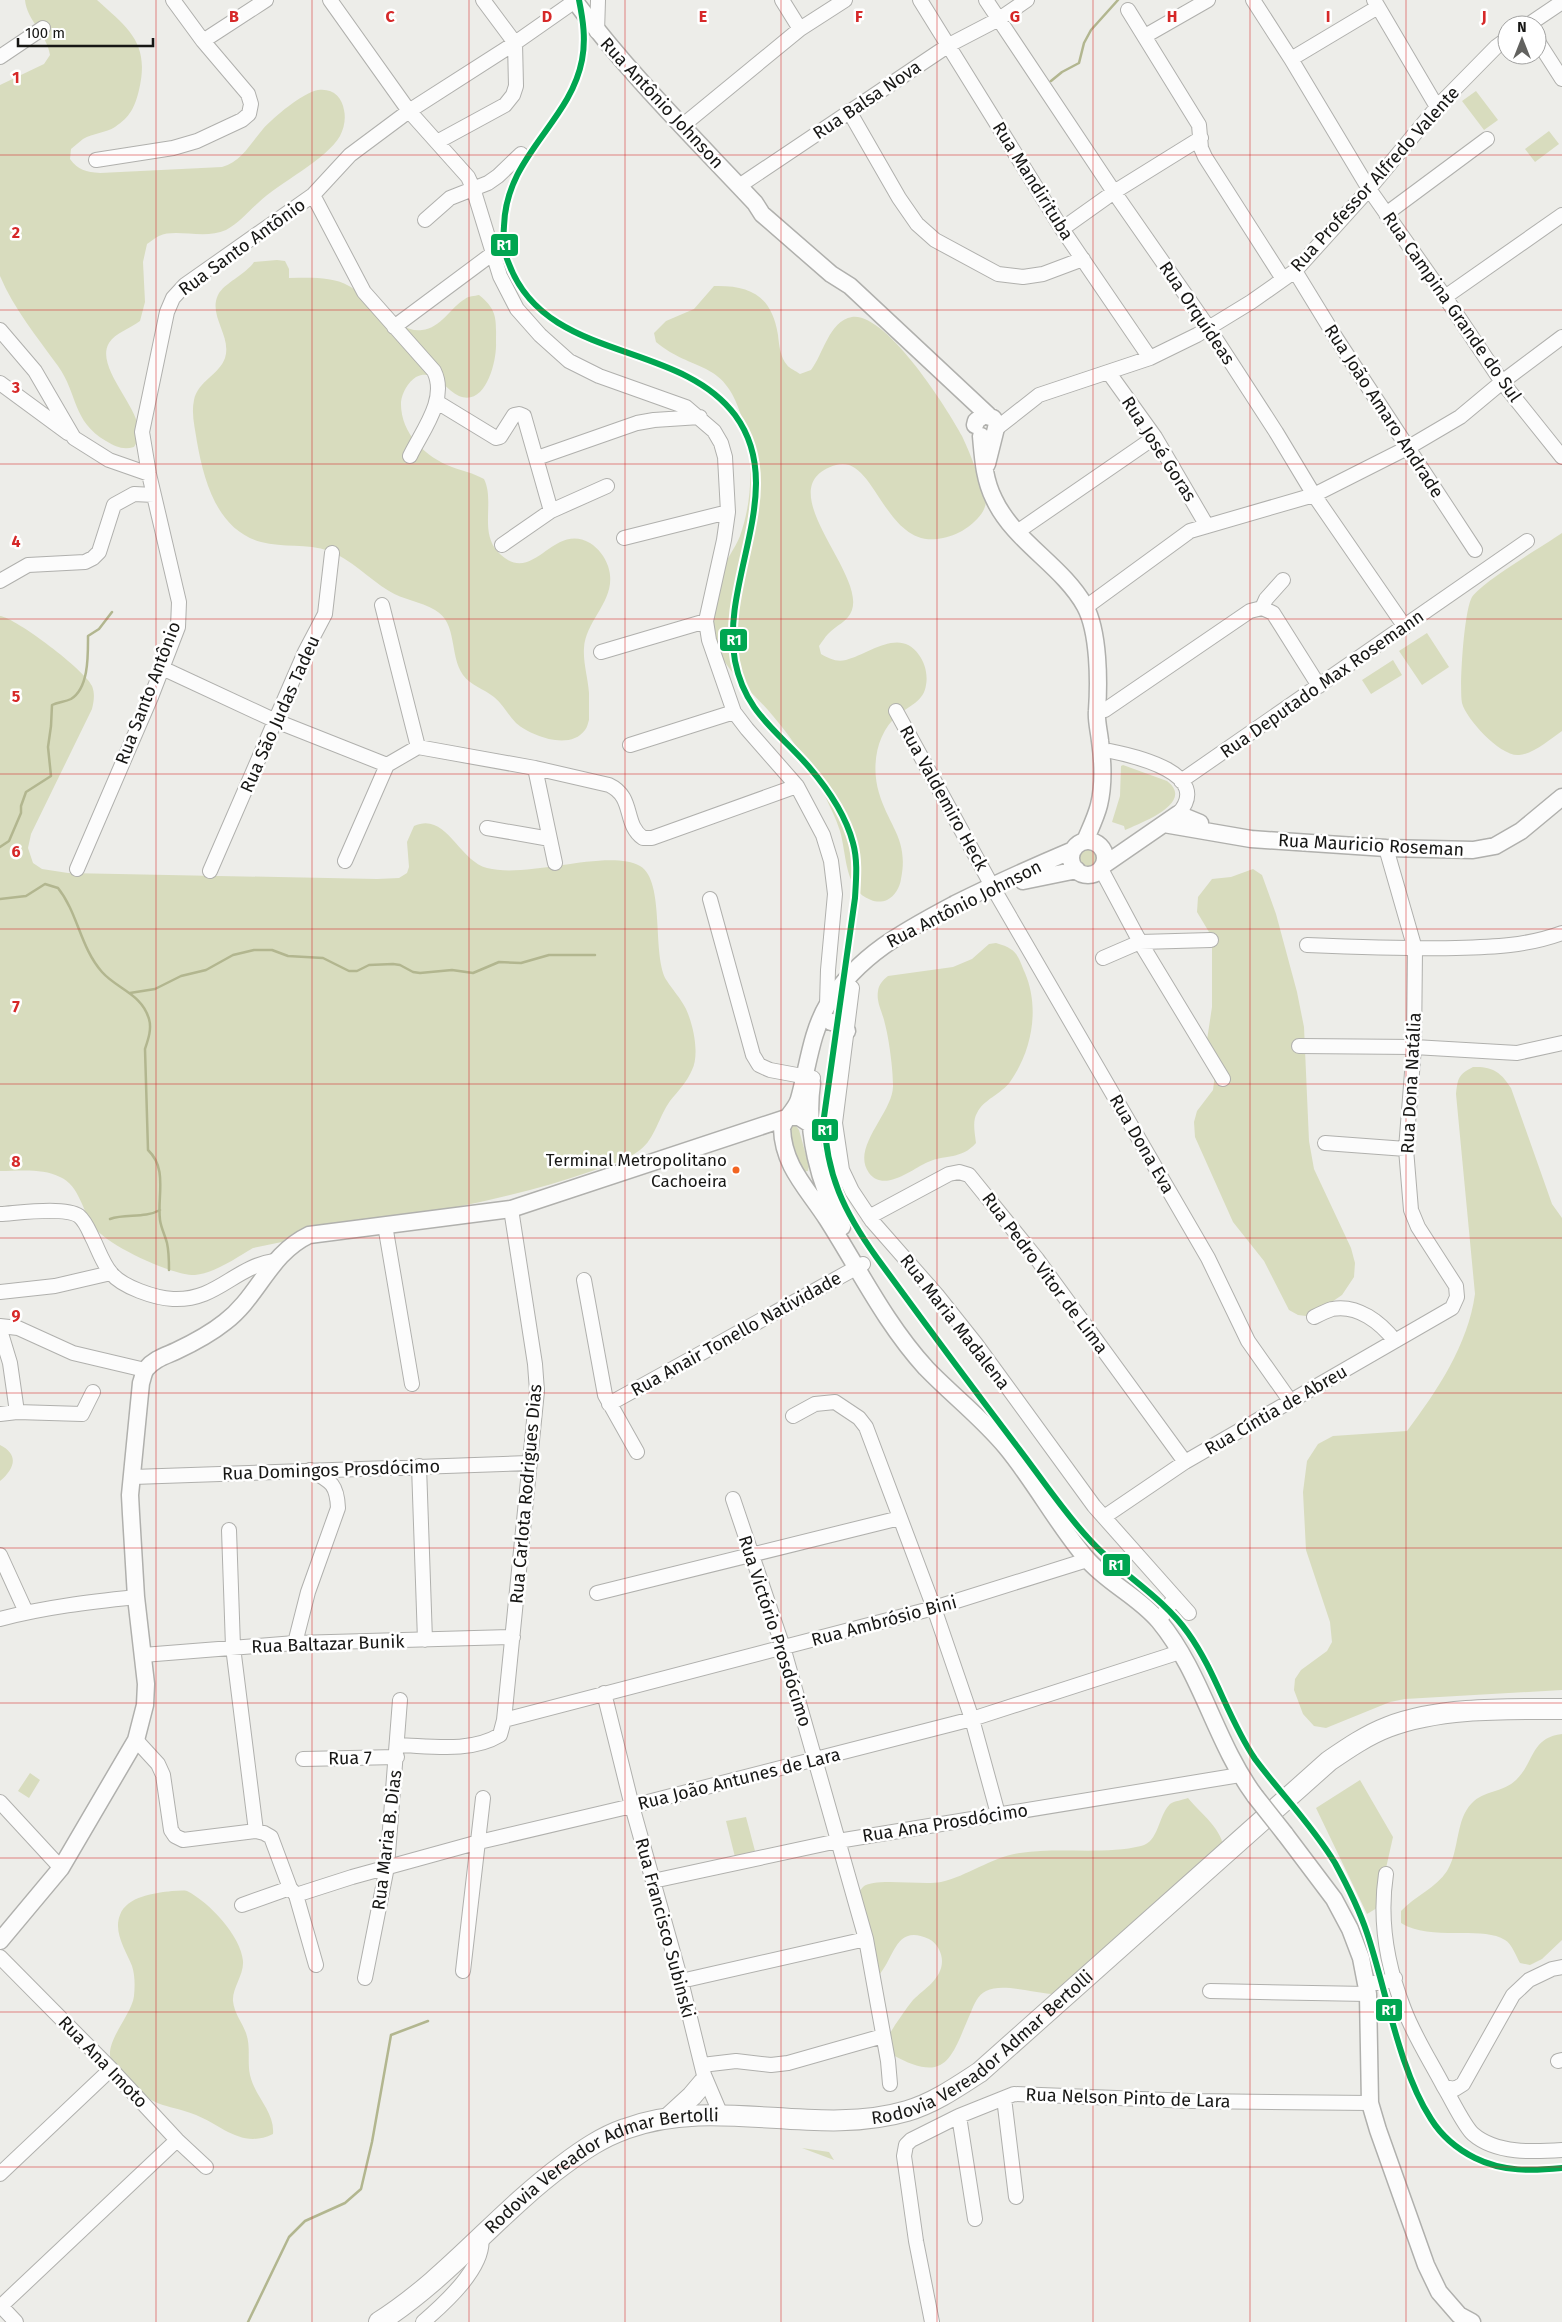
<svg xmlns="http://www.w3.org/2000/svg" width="1562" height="2322" font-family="'Fira Sans',sans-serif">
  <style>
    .green { fill: #d8dcbe }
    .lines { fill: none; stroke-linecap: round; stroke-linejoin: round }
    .stream { stroke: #b2b68f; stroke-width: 2.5 }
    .minor-casing { stroke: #b0b0ad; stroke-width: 16 }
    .major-casing { stroke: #b0b0ad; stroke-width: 19 }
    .highway-casing { stroke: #b0b0ad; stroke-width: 22 }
    .minor { stroke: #fcfcfc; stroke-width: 14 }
    .major { stroke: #fcfcfc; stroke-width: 16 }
    .highway { stroke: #fcfcfc; stroke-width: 20 }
    .major-bridge-casing { stroke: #b0b0ad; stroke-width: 19; stroke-linecap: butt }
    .major-bridge { stroke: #fcfcfc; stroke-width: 16 }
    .rail-1-casing { stroke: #fff; stroke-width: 10 }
    .rail-1 { stroke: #00a651; stroke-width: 6 }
    .grid { fill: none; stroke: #d62828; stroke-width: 1; stroke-opacity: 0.55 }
    .bus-dot { fill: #f26522; stroke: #fff; stroke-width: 2 }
    .labels { text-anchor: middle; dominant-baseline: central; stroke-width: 5; stroke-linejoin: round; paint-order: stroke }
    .bus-label { font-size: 17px; fill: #171715; stroke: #fff; text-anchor: end }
    .street-label { font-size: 18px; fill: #171715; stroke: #fff }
    .grid-label { font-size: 16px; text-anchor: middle; font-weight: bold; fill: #d62828; stroke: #fff; stroke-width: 5; stroke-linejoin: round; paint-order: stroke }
    .line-badge { stroke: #fff; stroke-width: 2 }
    .badge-label { font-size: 14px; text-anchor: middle; font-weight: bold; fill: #fff }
  </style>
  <rect width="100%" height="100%" fill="#edede9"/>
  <path class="green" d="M25,0h72c32,29 53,43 42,90 -4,17 -9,27 -24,37 -9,6 -22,6 -32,12 -4,3 -8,7 -12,10l-1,10c8,11 16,13 30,14l122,-6c20,-6 28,-23 41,-38 11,-12 39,-36 55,-39 15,-2 24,7 26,20 2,9 0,18 -4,26 -14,24 -60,46 -82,67 -10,9 -20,21 -32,27 -22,10 -50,-2 -67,6 -4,2 -9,6 -12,8l-4,18 2,40 -5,19c-9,7 -25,12 -31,22 -15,25 34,67 30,93 -1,4 -3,8 -5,11 -11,3 -18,0 -28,-6 -34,-20 -28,-47 -48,-75 -21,-29 -44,-57 -58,-90v-191l44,-21 6,-9c-3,-21 -23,-34 -25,-55z
    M1476,91l22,29 -14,10 -22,-29z
    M1549,131l10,13 -24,18 -10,-13z
    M277,260l8,1 4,8v9c20,0 42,-2 60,8 21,11 49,48 73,44 19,-2 28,-22 43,-31 3,-3 10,-3 14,-4 19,15 17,25 17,47 1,19 -10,65 -37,54 -14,-6 -24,-28 -43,-19 -8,5 -14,16 -15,25 -1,31 24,55 51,65 11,4 21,6 32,12 11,22 -5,53 14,73 35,37 54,-31 92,-9 8,5 15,14 18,23 11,33 -22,52 -24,82 -1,15 4,30 5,45 0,9 0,18 0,27 -1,3 -2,8 -4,10 -15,21 -54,6 -69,-7 -8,-8 -13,-19 -22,-26 -10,-8 -24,-12 -31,-22 -14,-20 -5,-52 -28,-65 -15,-9 -32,-10 -46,-19 -20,-12 -38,-32 -60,-40 -22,-8 -46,-3 -68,-9 -44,-12 -57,-61 -64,-100 -2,-14 -6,-28 -3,-42 4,-19 25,-25 31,-42 7,-22 -17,-42 -7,-63 6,-12 27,-20 36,-33z
    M714,286c38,-1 58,11 64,49 1,9 2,22 9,30 2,3 9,6 13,9l11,-4c12,-15 18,-49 41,-53 34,-5 95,91 110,119 10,21 17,42 24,64 0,12 -10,21 -18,27 -8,6 -16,9 -25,11 -59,14 -67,-85 -107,-73 -70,21 29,106 16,145 -4,12 -16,15 -24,24 -3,3 -6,8 -9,12l2,8c9,5 15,8 25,6 23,-6 54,-33 73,-5 6,8 9,20 7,30 -2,16 -17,21 -28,30 -22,18 -27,52 -19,78 10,34 30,46 22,86 -1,8 -6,17 -14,21 -5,2 -11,2 -16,0 -27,-10 -24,-45 -31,-69 -4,-13 -11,-26 -17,-39 -11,-24 -32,-55 -50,-76 -26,-32 -58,-49 -62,-95 -1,-7 2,-15 4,-21 2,-9 3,-18 6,-26 4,-14 14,-25 19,-38 14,-40 13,-81 1,-121 -18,-57 -48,-42 -85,-73l-2,-9 12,-12 28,-12z
    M1562,533v198c-12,8 -28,23 -43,24 -18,2 -53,-36 -57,-52 -3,-15 2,-93 10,-106 12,-17 70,-50 90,-64z
    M0,616c16,2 86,55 92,70 3,7 2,15 0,23l-61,125 -3,14 5,15 9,6 26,4 309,6 22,-1 8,-5 2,-6 -2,-25 7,-16c32,-15 44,34 73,42 41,11 121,-20 153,-2 26,15 11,91 27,115 6,9 14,18 19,28 7,15 14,45 6,61 -5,12 -14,21 -22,31 -11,15 -15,38 -30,49 -14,11 -32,15 -48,21 -45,16 -89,26 -135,36 -68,13 -136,27 -204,41 -17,10 -38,25 -58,27 -23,1 -88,-30 -101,-48 -12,-16 -14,-41 -34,-50 -17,-9 -41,-6 -60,-6z
    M1427,633l22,34 -27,18 -23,-34z
    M1393,660l9,15 -31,19 -9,-14z
    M1123,765l44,16c29,22 -27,42 -42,49l-1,-4 -12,-4 8,-26 1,-30z
    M1076 858a12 12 0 1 1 24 0a12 12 0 1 1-24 0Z
    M1253,869l9,6 14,39 21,78 7,35 5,114 5,28 37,79 4,15 -1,14 -12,18 -25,17 -11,4 -8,-1 -9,-5 -25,-49 -31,-39 -38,-85 -1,-15 3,-11 16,-21 2,-16 -8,-34 5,-33v-63l-3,-12 -12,-20 1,-15 14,-18 19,-2z
    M996,943c21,6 21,11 29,30 15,35 7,78 -15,109 -9,12 -27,18 -33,31 -5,8 -2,21 -1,30 -15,17 -30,11 -48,19 -16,7 -44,31 -59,11 -19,-26 25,-61 24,-88 0,-16 -4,-46 -8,-61 -2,-11 -9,-21 -7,-33 1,-7 5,-11 10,-15l65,-9 19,-8 17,-15z
    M1473,1067c19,-1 28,5 38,21l41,116 10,14v472l-157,9 -15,3 -64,26 -12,-2 -11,-12 -9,-24 1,-11 6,-9 26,-19 5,-9 -2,-20 -24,-72 -3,-58 4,-31 11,-17 15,-8 74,-5c30,-40 61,-86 68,-137l-19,-200c2,-16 2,-19 17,-27z
    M791,1126h5l3,4 10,36 -1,5 -6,1 -15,-42z
    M0,1445c20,10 14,24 0,36z
    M1562,1734v206l-20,19 -12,6 -10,-2c-4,-7 -8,-19 -15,-23 -24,-15 -74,2 -104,-17v-12c14,-15 35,-23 46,-40 13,-21 8,-51 25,-68 11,-12 32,-11 44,-23 19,-18 14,-42 46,-46z
    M30,1773l10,7 -11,18 -11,-7z
    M1360,1780l33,57 -16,71 -10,6 -51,-106z
    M1188,1798c13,16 35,31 36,53l-166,143c-20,1 -54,-12 -72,-3 -8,4 -12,13 -15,21 -20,45 -23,74 -80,42 -1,-4 -4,-11 -3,-15 0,-4 5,-10 7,-14 6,-8 11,-17 18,-25 11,-11 29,-21 29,-39 0,-8 -5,-18 -13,-22 -34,-16 -34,19 -51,37l-8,-2c-11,-18 -25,-70 -7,-87 11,-10 60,-1 78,-5 27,-6 51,-25 79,-29 38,-6 85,2 121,-7 18,-4 17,-30 29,-42 4,-3 13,-4 18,-6z
    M746,1817l9,34 -20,6 -9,-36z
    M172,1891c5,0 11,-1 15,0 22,11 54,45 56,70 1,14 -11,27 -10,40 1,12 9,21 13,32 5,14 1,28 4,42 5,22 25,37 23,59 -31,15 -50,-8 -77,-19 -34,-13 -41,-5 -69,-36 -5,-5 -12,-10 -15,-17 -10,-18 20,-47 22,-66 1,-10 1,-21 -2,-30 -6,-15 -19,-34 -12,-51 7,-19 35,-22 52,-24z
    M802,2148l27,4 5,8z"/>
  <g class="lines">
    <path class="stream" d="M1051,81l11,-9 17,-9 5,-20 7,-13 27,-30
      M0,847l9,-6 12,-28v-7l5,-14 25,-16 -3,-29 3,-21 1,-21c6,-3 13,-3 19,-6 18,-11 17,-44 17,-63l11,-7 13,-17
      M0,899l26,-3 19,-12 13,4c20,25 22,59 44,84 15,17 40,22 47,47 3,10 -1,21 -4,30l3,101c20,19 9,46 12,70 1,8 5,15 7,23 2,9 2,18 2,27
      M130,993l25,-4 26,-13 25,-6 27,-15 21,-5h18l16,6 35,2 26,13h8l12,-6 24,-1 7,1 13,7 7,1 32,-3 21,3 26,-11 22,1 28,-8h46
      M110,1219c16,-6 34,0 50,-9
      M248,2322l41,-85 16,-16 40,-18 16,-14 11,-47 19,-107 37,-14"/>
    <defs>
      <path id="minor" d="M330,0l79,111 59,66 5,11 27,88 17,33 23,26 29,26 30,15 87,31 28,24 7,12 4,14 3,55 -4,28 -18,81 3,19 25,72 13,17 50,57 26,49 8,26 4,33 -7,76 -1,35
        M782,0l18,29
        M920,0l142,229 88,129
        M986,0l128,192 94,135 68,105 38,63 91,132
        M1253,0l38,59 78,130 76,108 57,85 60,75
        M1374,0l63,107
        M1128,10l71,115 2,23 4,9 78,122
        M1528,25l34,-23
        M597,32l1,-32
        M1145,36l63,-36
        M1537,40l25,39
        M203,41l63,-41
        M0,57l43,-29
        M1291,59l87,-52
        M849,111l50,87 18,26 18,16 63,34 25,3 20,-3 40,-15
        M682,126l118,-97 45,-29
        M437,142l68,-37 8,-10 3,-9 -1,-43 -32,-43
        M96,160l77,-12 24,-7 45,-21 7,-6 2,-10 -3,-10 -45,-53 -30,-41
        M739,186l210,-141 50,-26 28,-19
        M313,195l51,97 70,79c14,28 -12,60 -24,85
        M1386,214l101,-75
        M425,220l25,-22 38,-15 10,-7 23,-22
        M1062,229l52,-37 87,-54
        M1295,271l41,67 139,212
        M1445,297l117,-82
        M394,327l98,-73
        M0,330l35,41 39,67 35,22 40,14
        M1109,373l46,64 52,89
        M0,383l68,50
        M437,402l59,36 4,-1 14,-22 5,-1 5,2 27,95
        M997,428l42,-33 111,-37 47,-23 54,-33 44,-31 74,-82 68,-82 59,-60 11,-8
        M537,458l100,-35 17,-3 46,-3
        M1017,532l138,-95
        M624,538l104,-26
        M502,545l49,-34 56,-25
        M0,581l28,-16 57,-3 8,-4 6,-6 15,-47 20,-11 20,1
        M382,605l36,142
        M1086,607l104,-76 124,-36 95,-48 51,-30 42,-35 60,-45
        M1262,608l4,-9 17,-19
        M601,652l105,-31
        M162,668l114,53 111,44 31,-18 117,21 74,17c26,12 14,39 34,53h9l145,-52
        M896,711l96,175 216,372 40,83 43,61
        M1097,711l8,-1 145,-99 12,-3 11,5 46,73
        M630,745l104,-33
        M1110,751c25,5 104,23 68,63
        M535,768l20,95
        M1181,781l346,-240
        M487,828l63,11
        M345,861l42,-96
        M77,869l74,-172 27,-70 1,-25 -30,-128 -7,-42 25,-120 6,-14 12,-13 128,-90 37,-40 59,-44 106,-68 60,-42
        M1101,869l39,73 83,137
        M210,871l95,-219 20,-38 7,-61
        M710,899l43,156 6,10 11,5 43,8
        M1307,945c50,2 100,4 149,3 37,-1 71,-2 106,-15
        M1103,958l37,-16 71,-2
        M852,988l-17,135 7,47 10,21 20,30 65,74 39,49 118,162 95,107
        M1299,1046l115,1 103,6 45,-10
        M1325,1143l81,6
        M0,1214c18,-1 65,-8 79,2 7,6 10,15 14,23 5,10 10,25 18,34 11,14 44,25 62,26 44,2 61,-32 101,-38
        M869,1217l80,-43 10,-2 10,3 68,84 148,203
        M385,1225l27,159
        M584,1280l21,115 32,57
        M0,1292l55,-6 56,-13
        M1314,1317c6,-3 12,-6 18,-8 26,-5 49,14 63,32
        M0,1326l18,2 55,25 72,17
        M0,1330l10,33 7,49 -17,2
        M609,1404l254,-140
        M17,1412l65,2 11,-22
        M793,1416l22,-12 20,-2 24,16 7,9 68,181 38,111 26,95
        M419,1466l6,174
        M133,1477l395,-14
        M733,1499l50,148 83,292 22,122 2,23
        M1104,1517l81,-55 267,-154 5,-11 -1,-11 -38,-59 -7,-17 -5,-61 8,-102 1,-98 -29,-101
        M229,1530l4,117 23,184
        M0,1555l26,57
        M597,1593l303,-75
        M0,1619c45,-12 90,-17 136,-22
        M1159,1621l16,-24
        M295,1643l13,-51 30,-84c-1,-25 -8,-27 -28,-38
        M143,1655l152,-12 218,-6
        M604,1693l28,113 49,175 23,94 17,40
        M504,1720l430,-112 153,-48
        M136,1740l22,24 5,11 8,55 4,6 8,4 73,-9 8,2 7,4 19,51 6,7 20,70
        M398,1745c33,1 72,8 102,-10l4,-15 33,-329 -2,-27 -24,-155
        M303,1759l94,-2
        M0,1802l61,66
        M1386,1874c-7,46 1,92 18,135 10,27 27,53 40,78l11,2 8,-5 50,-89 16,-15 23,-11 10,-2
        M653,1881l185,-40 402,-66
        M296,1895l56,-18 127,-35 153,-36 340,-87 208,-67
        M242,1905l48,-17
        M0,1957l111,112 66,71 29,27
        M463,1971l20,-173
        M365,1978l22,-111 13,-167
        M681,1981l185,-42
        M1366,1983h16l13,-5
        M1210,1991l158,3
        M1558,2061l4,-1
        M702,2065l34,-4 35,4 17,-2 95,-27
        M1444,2087c7,11 20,39 29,47 23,20 61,18 89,16
        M1004,2098l12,99
        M959,2116l16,103
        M0,2174l111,-105
        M0,2305l16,17
        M0,2307l177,-167
        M423,2322c21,-18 64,-56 58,-86
        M932,2322l-16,-81 -12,-85 2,-11 5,-5 48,-24 55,-22 178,7 178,2"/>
      <path id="major" d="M574,0c54,73 119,137 181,203l7,11 69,60 19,12 138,129
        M975,425l1,-4 8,-6 9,3 4,6 -10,40
        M981,436c2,22 3,43 13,63 20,43 68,66 91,107 14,26 14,76 12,105 -1,9 2,20 3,30 3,21 4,43 -1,64 -3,12 -9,24 -14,36
        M1164,824l87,15 135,9 87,2 22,-4 26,-15 41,-34
        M1071 858a17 17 0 1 1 34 0a17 17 0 1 1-34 0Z
        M1073,850c-40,17 -80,35 -118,54 -49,26 -97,51 -127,100 -17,28 -20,63 -29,95 -3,11 -14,18 -17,29 1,38 25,60 45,91 32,50 58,104 99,149 26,27 56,50 80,79 29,35 51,77 80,111 21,25 52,38 73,63 43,52 56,121 96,175
        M1104,865l74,-51 22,9
        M1023,881l54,-11
        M831,1022l10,1 6,8
        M812,1083c-7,48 7,101 30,144
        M1285,1834l49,65 16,30 11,29 7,36 2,109 8,27 48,135 13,27 20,23 13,7
        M0,1941l61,-73 75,-128 9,-35 1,-21 -10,-87 -5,-83 -1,-19 11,-112c2,-5 2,-10 5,-14 8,-10 19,-13 30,-18 17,-8 34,-17 49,-29 34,-26 44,-68 84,-87l202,-26 278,-92h10l11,7"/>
      <g id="highway">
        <path d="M668,2118l24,-22 11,-13"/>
        <path id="s1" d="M379,2322c68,-43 119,-109 184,-157 20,-15 39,-28 62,-36 91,-34 190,9 282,-18 27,-8 50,-24 73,-39l349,-311c19,-13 38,-26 59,-34 52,-20 119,-18 174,-18"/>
      </g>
    </defs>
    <use href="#minor" class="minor-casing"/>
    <use href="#major" class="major-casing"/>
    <use href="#highway" class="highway-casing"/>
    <use href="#minor" class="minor"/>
    <use href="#major" class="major"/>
    <use href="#highway" class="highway"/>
    <defs>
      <path id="major-bridge" d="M1255,1796l30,38"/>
    </defs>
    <use href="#major-bridge" class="major-bridge-casing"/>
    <use href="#major-bridge" class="major-bridge"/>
    <defs>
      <path id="rail-1" d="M579,0c4,20 7,39 3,60 -12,63 -76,95 -78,166 -1,13 0,27 5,38 37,99 169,75 226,151 54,73 -15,165 0,246 10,52 43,70 74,106 18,21 37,49 44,76 5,18 3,37 2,55l-31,219c2,58 20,95 53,141 46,63 92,125 139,187 24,31 46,65 73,94 30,34 72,56 99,94 28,39 40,86 67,126 26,35 57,66 80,104 12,22 24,46 32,70 19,56 32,137 64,186 10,16 26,30 44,39 28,14 57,13 87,10"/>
    </defs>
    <use href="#rail-1" class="rail-1-casing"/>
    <use href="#rail-1" class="rail-1"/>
  </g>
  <path class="grid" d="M156,0v2322M312,0v2322M469,0v2322M625,0v2322M781,0v2322M937,0v2322M1093,0v2322M1250,0v2322M1406,0v2322M0,155h1562M0,310h1562M0,464h1562M0,619h1562M0,774h1562M0,929h1562M0,1084h1562M0,1238h1562M0,1393h1562M0,1548h1562M0,1703h1562M0,1858h1562M0,2012h1562M0,2167h1562"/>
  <circle class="bus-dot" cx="736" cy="1170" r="4.5"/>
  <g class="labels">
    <g class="bus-label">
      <text x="727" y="1160">Terminal Metropolitano<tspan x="727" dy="21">Cachoeira</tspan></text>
    </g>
    <g class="street-label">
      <text transform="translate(867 100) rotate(-34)">Rua Balsa Nova</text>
      <text transform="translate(662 103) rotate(47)">Rua Antônio Johnson</text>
      <text transform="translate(1375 179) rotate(-48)">Rua Professor Alfredo Valente</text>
      <text transform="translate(1033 181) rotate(58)">Rua Mandirituba</text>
      <text transform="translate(242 247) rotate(-36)">Rua Santo Antônio</text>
      <text transform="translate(1452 307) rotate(55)">Rua Campina Grande do Sul</text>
      <text transform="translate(1197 313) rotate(56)">Rua Orquídeas</text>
      <text transform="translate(1384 411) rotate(57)">Rua João Amaro Andrade</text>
      <text transform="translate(1159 449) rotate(57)">Rua José Goras</text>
      <text transform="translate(1322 684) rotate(-35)">Rua Deputado Max Rosemann</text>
      <text transform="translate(148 693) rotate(-69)">Rua Santo Antônio</text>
      <text transform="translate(280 714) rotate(-66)">Rua São Judas Tadeu</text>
      <text transform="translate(944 798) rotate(61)">Rua Valdemiro Heck</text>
      <text transform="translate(1371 845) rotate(3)">Rua Mauricio Roseman</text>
      <text transform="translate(964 904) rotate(-27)">Rua Antônio Johnson</text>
      <text transform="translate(1411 1083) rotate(-87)">Rua Dona Natália</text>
      <text transform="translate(1142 1144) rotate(60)">Rua Dona Eva</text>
      <text transform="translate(1045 1273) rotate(53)">Rua Pedro Vitor de Lima</text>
      <text transform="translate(955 1322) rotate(52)">Rua Maria Madalena</text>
      <text transform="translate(736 1334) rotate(-29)">Rua Anair Tonello Natividade</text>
      <text transform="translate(1276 1410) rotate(-30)">Rua Cíntia de Abreu</text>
      <text transform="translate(331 1470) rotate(-2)">Rua Domingos Prosdócimo</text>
      <text transform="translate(526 1494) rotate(-85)">Rua Carlota Rodrigues Dias</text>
      <text transform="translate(884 1621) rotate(-15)">Rua Ambrósio Bini</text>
      <text transform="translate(775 1631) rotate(72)">Rua Victório Prosdócimo</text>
      <text transform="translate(328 1644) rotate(-2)">Rua Baltazar Bunik</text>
      <text transform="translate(350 1758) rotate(-1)">Rua 7</text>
      <text transform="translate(739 1779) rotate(-14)">Rua João Antunes de Lara</text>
      <text transform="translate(945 1823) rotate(-9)">Rua Ana Prosdócimo</text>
      <text transform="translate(387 1840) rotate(-83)">Rua Maria B. Dias</text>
      <text transform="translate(665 1928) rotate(75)">Rua Francisco Subinski</text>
      <text stroke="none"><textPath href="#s1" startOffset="696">Rodovia Vereador Admar Bertolli</textPath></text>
      <text transform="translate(103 2062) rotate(46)">Rua Ana Imoto</text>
      <text transform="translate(1128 2098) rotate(2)">Rua Nelson Pinto de Lara</text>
      <text stroke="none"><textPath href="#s1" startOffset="276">Rodovia Vereador Admar Bertolli</textPath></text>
    </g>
  </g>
  <g class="grid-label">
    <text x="234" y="22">B</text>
    <text x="390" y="22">C</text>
    <text x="547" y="22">D</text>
    <text x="703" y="22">E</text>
    <text x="859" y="22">F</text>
    <text x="1015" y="22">G</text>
    <text x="1172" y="22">H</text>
    <text x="1328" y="22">I</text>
    <text x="1484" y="22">J</text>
    <text x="16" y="83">1</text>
    <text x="16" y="238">2</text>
    <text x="16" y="393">3</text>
    <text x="16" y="547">4</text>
    <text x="16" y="702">5</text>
    <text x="16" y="857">6</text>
    <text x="16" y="1012">7</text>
    <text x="16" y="1167">8</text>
    <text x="16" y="1321">9</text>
  </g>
  <g class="line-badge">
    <rect x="490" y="233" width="29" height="24" rx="5" fill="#00a651"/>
    <rect x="719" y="628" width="29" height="24" rx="5" fill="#00a651"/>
    <rect x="811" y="1118" width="28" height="24" rx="5" fill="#00a651"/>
    <rect x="1102" y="1553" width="29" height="24" rx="5" fill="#00a651"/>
    <rect x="1375" y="1998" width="28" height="24" rx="5" fill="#00a651"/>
  </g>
  <g class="badge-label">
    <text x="504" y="250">R1</text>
    <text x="734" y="645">R1</text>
    <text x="825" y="1135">R1</text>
    <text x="1116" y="1570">R1</text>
    <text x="1389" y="2015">R1</text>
  </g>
  <g transform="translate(1522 40)"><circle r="24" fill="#ffffff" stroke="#a2a2a1"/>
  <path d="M0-4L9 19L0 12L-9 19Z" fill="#62625f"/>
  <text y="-8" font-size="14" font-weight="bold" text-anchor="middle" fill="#171715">N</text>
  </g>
  <path d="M18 38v8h135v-8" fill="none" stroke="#171715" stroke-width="2.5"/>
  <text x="25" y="38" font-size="15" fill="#171715" stroke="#ffffff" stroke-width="4" paint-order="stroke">100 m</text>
</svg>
